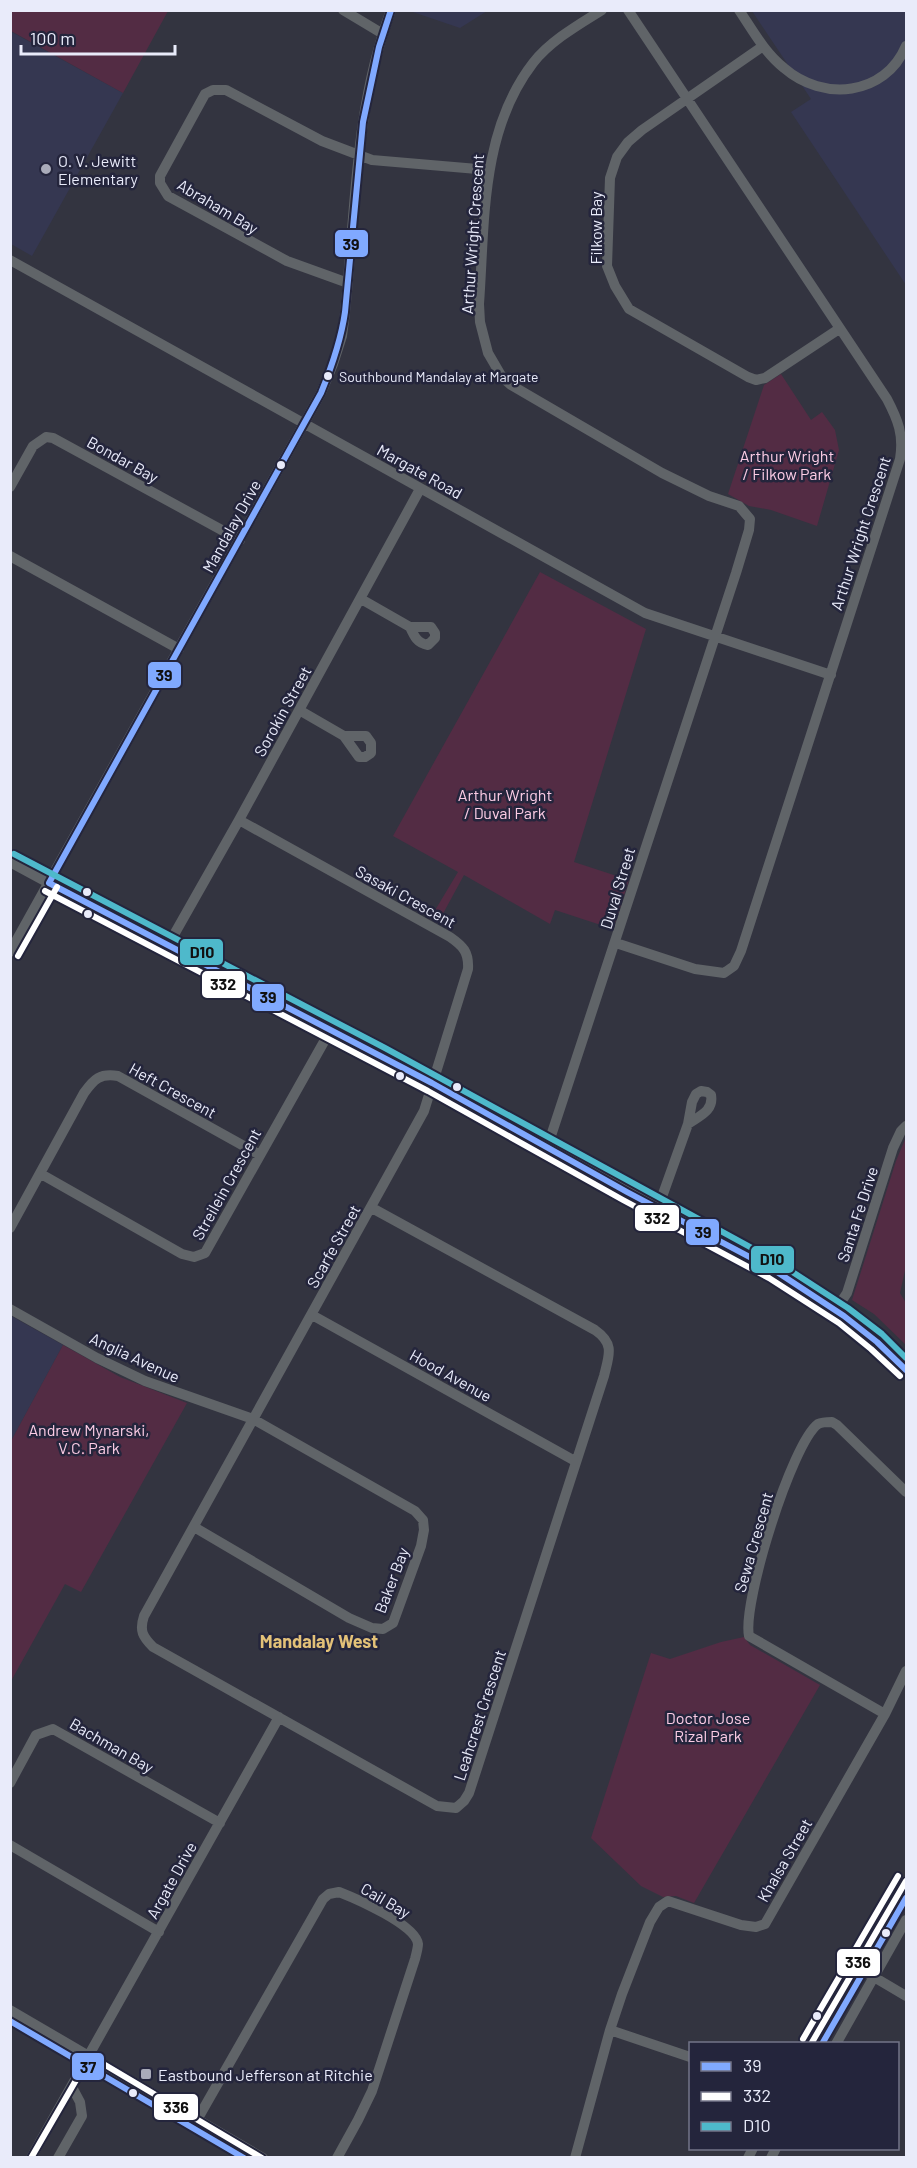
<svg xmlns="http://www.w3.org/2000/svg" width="917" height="2168" font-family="Barlow,sans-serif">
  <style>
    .built { fill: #353751 }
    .green { fill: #532c44 }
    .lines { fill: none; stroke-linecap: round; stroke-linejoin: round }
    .minor { stroke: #606468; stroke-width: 10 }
    .bus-1-casing { stroke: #24253c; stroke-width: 10 }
    .bus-2-casing { stroke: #24253c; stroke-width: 10 }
    .bus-3-casing { stroke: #24253c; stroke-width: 10 }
    .bus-4-casing { stroke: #24253c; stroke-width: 10 }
    .bus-5-casing { stroke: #24253c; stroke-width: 10 }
    .bus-6-casing { stroke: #24253c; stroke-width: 10 }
    .bus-1 { stroke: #80a9ff; stroke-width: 6 }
    .bus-2 { stroke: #fff; stroke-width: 6 }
    .bus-3 { stroke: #4eb9cb; stroke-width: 6 }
    .bus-4 { stroke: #fff; stroke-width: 6 }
    .bus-5 { stroke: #80a9ff; stroke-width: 6 }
    .bus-6 { stroke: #fff; stroke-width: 6 }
    .poi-dot { fill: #a9abb9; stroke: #24253c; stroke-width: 2 }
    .bus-dot { fill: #e9ebfa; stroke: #24253c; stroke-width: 2 }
    .labels { text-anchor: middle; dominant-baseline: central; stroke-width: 5; stroke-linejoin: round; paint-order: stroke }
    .bus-label { font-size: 14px; fill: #e9ebfa; stroke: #24253c; text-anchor: start }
    .poi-label { font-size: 16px; fill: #e9ebfa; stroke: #24253c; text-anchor: start }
    .street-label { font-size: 16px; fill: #e9ebfa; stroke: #24253c }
    .park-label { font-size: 16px; fill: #fccce5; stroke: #24253c }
    .neighbourhood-label { font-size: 18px; font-weight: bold; fill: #e3c178; stroke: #24253c }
    .line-badge { stroke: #24253c; stroke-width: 2 }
    .pale-badge-label { font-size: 16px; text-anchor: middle; font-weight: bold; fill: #111 }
  </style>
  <rect width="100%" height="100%" fill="#333440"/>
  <path class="built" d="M410,11l77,-1v1l-27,17z
    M752,11h154v274l-115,-173 20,-13z
    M10,31l113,62 -91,163 -21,-12z
    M11,1316l52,29 -52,96z"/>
  <path class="green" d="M10,11l1,-1 157,1 -45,82 -112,-62z
    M781,374l30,46 11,-8 13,18 4,20 -22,76 -46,-16 -22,-4 -21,-12 36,-109z
    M540,572l106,57 -72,233 55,18 -16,49 -58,-19 -5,14 -86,-49 -25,46 -8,-4 27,-45 -65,-36z
    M906,1137v129l-6,27 6,10v42l-32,-31 -22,-14 44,-139z
    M63,1345l57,32 67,26 -106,189 -16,-8 -54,97v-240z
    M744,1637l6,8 70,40 -126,218 -18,-7 -13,1 -22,-11 -50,-48 60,-185 19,6 51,-17z"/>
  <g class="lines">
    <path class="minor" d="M343,10l40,24
      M739,10c14,21 26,43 45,58 39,34 101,28 122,-22
      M763,46l-121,84 -14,12 -11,15 -7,21 -3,88 8,20 14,23 119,68 8,3 9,-2 74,-49
      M10,260l635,353 186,62
      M348,283l-61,-22 -119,-65 -8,-13v-7l45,-82 8,-4h13l96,51 50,19 117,10
      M10,487l23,-41 13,-9 7,1 187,102
      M10,556l169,93
      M361,599l49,28h21l4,6v5l-7,7c-11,-2 -14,-9 -18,-18
      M299,710l45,26 15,21h6l6,-4v-10l-5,-7h-22
      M239,820l211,117c13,9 19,15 18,32l-44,142 -280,505c-5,15 -1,21 9,31l284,159 19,2 8,-7 5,-8 135,-417c5,-21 11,-32 -9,-46l-223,-122
      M10,862l157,85 265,136 226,125 98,52 79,51 71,53
      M616,943l79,26 29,4 10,-7 7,-15 159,-492c4,-24 -2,-39 -13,-60l-259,-389
      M167,947l72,-127 181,-331
      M10,952l311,-559 12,-29 9,-28 3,-24c11,-104 9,-202 46,-302
      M547,1148l189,-575 13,-43 1,-11 -11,-13 -30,-10 -47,-23 -151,-88 -9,-8 -14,-24 -8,-31 -1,-18c6,-82 1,-172 54,-241 17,-22 45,-38 69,-53
      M41,1174l141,80 12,3 11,-4 125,-222
      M658,1208l30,-84 4,-22 4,-8 5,-3 6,1 4,3c3,16 -12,21 -23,29
      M10,1228l74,-135c10,-14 16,-20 34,-17l142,79
      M10,1309l87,49 48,23 108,38 162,92 8,9 1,10 -3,16 -28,77 -10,6 -11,-1 -23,-10 -155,-91
      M835,1311l12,-18 46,-145 8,-17 5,-5
      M312,1315l263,146
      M885,1714l-136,-78c-7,-33 43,-193 69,-212 4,-2 9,-2 14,-2l5,3 69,67
      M10,1783l26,-48 17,-6 167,94
      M10,1845l149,87
      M857,1967l49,29
      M10,2010l253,148
      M610,2030l80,27
      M811,2044l95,-163
      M836,2044l70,-124
      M197,2120l126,-221 6,-5 10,-2c18,7 77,33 79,52 0,4 -2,11 -3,15l-43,132 -14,29 -21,38
      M31,2158l248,-441
      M58,2158l24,-42 -2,-14 -8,-15
      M575,2158l35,-128 12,-36 28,-72 9,-15 9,-6 73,24 15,2 9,-3 120,-210 21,-43
      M748,2158l5,-10
      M771,2158l5,-10"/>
    <defs>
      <path id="bus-1" d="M49,883l383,200 195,109 147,78 70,46 33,26 29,28
        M49,883l272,-490c11,-27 20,-52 24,-81l18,-190 16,-75 12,-37"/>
      <path id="bus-2" d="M45,891l383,200 195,109 146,78 70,45 32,26 29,27
        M18,956l39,-69"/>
      <path id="bus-3" d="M14,854l371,194 389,212 74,48 34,26 24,24"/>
      <path id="bus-4" d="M811,2044l95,-163
        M90,2056l172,102
        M31,2158l59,-102"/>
      <path id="bus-5" d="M10,2021l234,137
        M822,2044l84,-146"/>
      <path id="bus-6" d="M803,2039l95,-163"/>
    </defs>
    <use href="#bus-1" class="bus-1-casing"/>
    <use href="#bus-2" class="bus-2-casing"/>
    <use href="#bus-3" class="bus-3-casing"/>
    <use href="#bus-4" class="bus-4-casing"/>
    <use href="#bus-5" class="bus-5-casing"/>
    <use href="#bus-6" class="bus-6-casing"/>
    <use href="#bus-1" class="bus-1"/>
    <use href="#bus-2" class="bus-2"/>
    <use href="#bus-3" class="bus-3"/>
    <use href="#bus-4" class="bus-4"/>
    <use href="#bus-5" class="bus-5"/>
    <use href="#bus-6" class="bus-6"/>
  </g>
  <g class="poi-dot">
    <circle cx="46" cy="169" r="6"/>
    <rect x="140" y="2068" width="12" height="12" rx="3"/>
  </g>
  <g class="bus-dot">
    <circle cx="328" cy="376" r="5"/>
    <circle cx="281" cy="465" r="5"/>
    <circle cx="87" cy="892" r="5"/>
    <circle cx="88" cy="914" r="5"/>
    <circle cx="400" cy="1076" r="5"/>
    <circle cx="457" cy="1087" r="5"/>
    <circle cx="886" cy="1933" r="5"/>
    <circle cx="817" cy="2016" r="5"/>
    <circle cx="133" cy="2093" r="5"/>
  </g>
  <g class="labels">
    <g class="bus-label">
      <text x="339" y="376">Southbound Mandalay at Margate</text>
    </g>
    <g class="poi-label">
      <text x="58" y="160">O. V. Jewitt<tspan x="58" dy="18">Elementary</tspan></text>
      <text x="158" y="2074">Eastbound Jefferson at Ritchie</text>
    </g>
    <g class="street-label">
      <text transform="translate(218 206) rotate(31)">Abraham Bay</text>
      <text transform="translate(595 228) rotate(-90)">Filkow Bay</text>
      <text transform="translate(472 234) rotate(-86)">Arthur Wright Crescent</text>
      <text transform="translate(123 459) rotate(29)">Bondar Bay</text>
      <text transform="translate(420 471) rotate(29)">Margate Road</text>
      <text transform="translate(231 526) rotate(-61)">Mandalay Drive</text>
      <text transform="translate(860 533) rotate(-72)">Arthur Wright Crescent</text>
      <text transform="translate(282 711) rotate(-61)">Sorokin Street</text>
      <text transform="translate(617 888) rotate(-73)">Duval Street</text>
      <text transform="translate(406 896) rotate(29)">Sasaki Crescent</text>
      <text transform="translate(173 1090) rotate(29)">Heft Crescent</text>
      <text transform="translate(226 1184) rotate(-61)">Streilein Crescent</text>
      <text transform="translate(857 1214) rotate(-72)">Santa Fe Drive</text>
      <text transform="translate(333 1246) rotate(-61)">Scarfe Street</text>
      <text transform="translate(135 1357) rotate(25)">Anglia Avenue</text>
      <text transform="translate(451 1375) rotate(29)">Hood Avenue</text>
      <text transform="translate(753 1542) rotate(-74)">Sewa Crescent</text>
      <text transform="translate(391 1580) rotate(-69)">Baker Bay</text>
      <text transform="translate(479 1715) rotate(-72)">Leahcrest Crescent</text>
      <text transform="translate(112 1745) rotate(30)">Bachman Bay</text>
      <text transform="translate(784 1860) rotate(-60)">Khalsa Street</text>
      <text transform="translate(171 1880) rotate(-61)">Argate Drive</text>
      <text transform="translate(386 1900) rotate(30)">Cail Bay</text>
    </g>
    <g class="park-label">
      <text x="787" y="455">Arthur Wright<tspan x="787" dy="18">/ Filkow Park</tspan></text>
      <text x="505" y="794">Arthur Wright<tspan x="505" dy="18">/ Duval Park</tspan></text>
      <text x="89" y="1429">Andrew Mynarski,<tspan x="89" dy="18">V.C. Park</tspan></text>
      <text x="708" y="1717">Doctor Jose<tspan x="708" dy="18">Rizal Park</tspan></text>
    </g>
    <g class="neighbourhood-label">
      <text x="319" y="1641">Mandalay West</text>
    </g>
  </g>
  <g class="line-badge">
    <rect x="334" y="229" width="35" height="29" rx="6" fill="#80a9ff"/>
    <rect x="147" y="661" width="35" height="28" rx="6" fill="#80a9ff"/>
    <rect x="179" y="938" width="45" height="28" rx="6" fill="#4eb9cb"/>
    <rect x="201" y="970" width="45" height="29" rx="6" fill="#fff"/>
    <rect x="251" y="983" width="34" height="29" rx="6" fill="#80a9ff"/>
    <rect x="634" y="1204" width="46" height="28" rx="6" fill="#fff"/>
    <rect x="685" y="1218" width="35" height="28" rx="6" fill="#80a9ff"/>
    <rect x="750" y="1245" width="45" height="29" rx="6" fill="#4eb9cb"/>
    <rect x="836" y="1948" width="45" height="29" rx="6" fill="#fff"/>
    <rect x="71" y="2052" width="34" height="29" rx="6" fill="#80a9ff"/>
    <rect x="153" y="2093" width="46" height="28" rx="6" fill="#fff"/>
  </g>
  <g class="pale-badge-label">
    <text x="351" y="250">39</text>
    <text x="164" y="681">39</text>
    <text x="202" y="958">D10</text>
    <text x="223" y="990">332</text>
    <text x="268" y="1003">39</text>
    <text x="657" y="1224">332</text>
    <text x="703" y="1238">39</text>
    <text x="772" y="1265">D10</text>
    <text x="858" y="1968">336</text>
    <text x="88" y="2073">37</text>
    <text x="176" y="2113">336</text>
  </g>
  <rect width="917" height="2168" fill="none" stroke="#e9ebfa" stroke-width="24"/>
  <rect x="689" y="2042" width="210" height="108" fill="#24253c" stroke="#737488" stroke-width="1.5"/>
  <rect x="701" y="2062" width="30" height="9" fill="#80a9ff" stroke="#737488" stroke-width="1.5"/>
  <text x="743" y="2072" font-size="18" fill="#e9ebfa">39</text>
  <rect x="701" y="2092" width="30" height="9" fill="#ffffff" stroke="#737488" stroke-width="1.5"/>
  <text x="743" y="2102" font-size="18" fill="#e9ebfa">332</text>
  <rect x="701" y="2122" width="30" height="9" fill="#4eb9cb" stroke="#737488" stroke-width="1.5"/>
  <text x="743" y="2132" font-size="18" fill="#e9ebfa">D10</text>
  <path d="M21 45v9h154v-9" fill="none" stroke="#e9ebfa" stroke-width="3"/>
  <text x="30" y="45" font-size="18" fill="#e9ebfa" stroke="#24253c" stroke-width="4.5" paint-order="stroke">100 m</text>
</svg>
